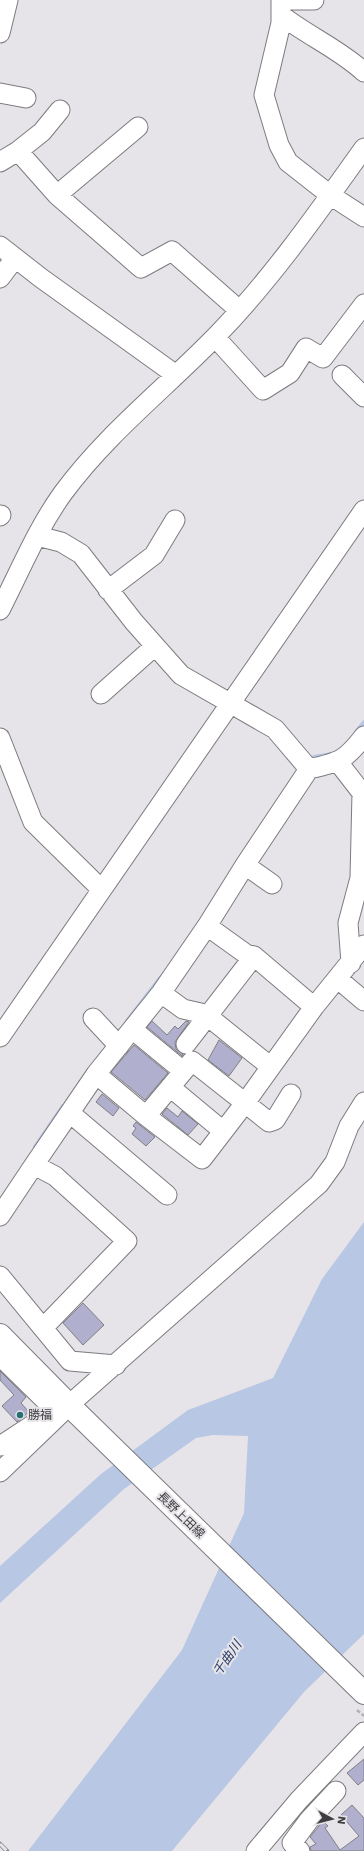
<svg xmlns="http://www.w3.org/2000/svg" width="364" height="1851" font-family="'Work Sans','Noto Sans JP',sans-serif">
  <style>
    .water { fill: #b8c7e3 }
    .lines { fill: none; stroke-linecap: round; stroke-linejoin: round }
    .stream { stroke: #b8c7e3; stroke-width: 4 }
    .building { fill: #b0afcd; stroke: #808085 }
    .minor-casing { stroke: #7d7b7f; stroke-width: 21 }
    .major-casing { stroke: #7d7b7f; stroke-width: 24 }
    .path { stroke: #b3b1b5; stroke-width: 2.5; stroke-dasharray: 4 2; stroke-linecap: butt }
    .minor { stroke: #fff; stroke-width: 19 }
    .major { stroke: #fff; stroke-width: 22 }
    .rail-casing { stroke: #8a888b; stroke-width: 4.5 }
    .rail { stroke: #e7e4e9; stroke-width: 3; stroke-dasharray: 9; stroke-linecap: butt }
    .poi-dot { fill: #267172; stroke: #e7e4e9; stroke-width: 1.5 }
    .labels { text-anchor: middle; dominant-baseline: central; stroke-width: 4; stroke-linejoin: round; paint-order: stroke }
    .poi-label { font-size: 12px; fill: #3d3c3e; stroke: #e7e4e9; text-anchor: start }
    .street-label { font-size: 12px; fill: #3d3c3e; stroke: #e7e4e9 }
    .water-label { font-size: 13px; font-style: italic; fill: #2b3e66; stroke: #e7e4e9 }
  </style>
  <rect width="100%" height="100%" fill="#e7e4e9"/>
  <path class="water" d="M364,1222v412l-60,58 -132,159h-144l154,-201 62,-137 4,-77 -35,-1 -17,3 -72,51 -124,114v-37l101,-92 87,-64 85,-32 49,-99z"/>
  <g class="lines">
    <path class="stream" d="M356,732l8,-10
      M309,761l5,-4 18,-3
      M127,1021l34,-44
      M35,1147l28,-41"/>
  </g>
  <path class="building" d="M152,1021l15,14 8,-9 3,3 8,-8 3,1 -14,20 1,7 7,5 -1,2 -35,-29z
    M219,1040l23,18 -13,18 -21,-16z
    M134,1045l34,28 -23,27 -34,-28z
    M102,1094l17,14 -6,8 -17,-14z
    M167,1108l11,9 4,-6 16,13 -10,11 -26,-21z
    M136,1122l19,15 -9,9 -14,-12 4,-6 -3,-2z
    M83,1303l21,22 -21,20 -20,-22z
    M0,1371l26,26 -5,6 8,9 -12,10 -15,-16 12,-11 -14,-15z
    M364,1759v21l-6,5 -11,-12z
    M352,1805l12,13v33h-53l-1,-4 6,-3 -6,-7 13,-16 5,5 -3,2 15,22 19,-14 -18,-21z"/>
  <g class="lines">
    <defs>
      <path id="minor" d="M281,0v23l-17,72 15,50 9,17 42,33 34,22
        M288,0h26
        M281,15c27,21 58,34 83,57
        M0,33l8,-33
        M0,93l26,5
        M18,151l24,-19 18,-22
        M0,162l18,-11 39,44 84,73 31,-17 67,59
        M57,195l81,-68
        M0,246l41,32 135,97
        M0,278l15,-20
        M215,337l48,53 27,-17 16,-25 17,10 41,-54
        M342,375l22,22
        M0,516l1,-1
        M37,536l24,6 20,12 53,68 47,53 94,54 34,40
        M108,590l46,-35 21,-35
        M0,610c20,-39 37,-81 63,-117 44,-60 104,-106 156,-160 54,-56 100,-122 145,-185
        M101,694l54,-48
        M0,738l33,84 68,67
        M338,762l24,31 -2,85 -12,45 3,40
        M245,865l27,19
        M207,926l39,28 8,2 60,51
        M338,979l26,22
        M161,993l22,16 22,5 66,53
        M93,1018l26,28
        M132,1029l51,42
        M0,1037l364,-527
        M186,1044l68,-88
        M96,1074l50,42 56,43 43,-56 69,-96 50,-62
        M170,1087l53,44
        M70,1113l97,82
        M146,1116l46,-55 77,61 6,-2 16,-26
        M34,1165l21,11 72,65 -84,87
        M0,1216l34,-51 62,-91 65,-81 46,-67 38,-61 64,-96c30,-7 36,-8 55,-33
        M0,1276l70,85 46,4
        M0,1356l46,45 10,17
        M0,1446l43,-28h3
        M0,1472l78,-75 241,-213 16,-22 14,-36 15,-24
        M256,1851l43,-51 65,-68
        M300,1851l-8,-8 17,-23 27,-29"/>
      <path id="major" d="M0,1335l76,77 288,281"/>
    </defs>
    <use href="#minor" class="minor-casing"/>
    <use href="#major" class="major-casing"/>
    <path class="path" d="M357,1710l7,6"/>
    <use href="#minor" class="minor"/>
    <use href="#major" class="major"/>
    <defs>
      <path id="rail" d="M0,1844l7,7"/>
    </defs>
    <use href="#rail" class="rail-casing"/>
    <use href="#rail" class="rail"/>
  </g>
  <circle class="poi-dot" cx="20" cy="1415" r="4"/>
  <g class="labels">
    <g class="poi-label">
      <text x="28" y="1415">勝福</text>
    </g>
    <g class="street-label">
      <text transform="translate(181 1515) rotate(44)">長野上田線</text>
    </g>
    <g class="water-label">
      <text transform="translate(227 1658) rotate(-55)">千曲川</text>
    </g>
  </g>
  <g transform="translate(332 1819) rotate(97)" stroke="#e7e4e9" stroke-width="3" paint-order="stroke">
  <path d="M0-3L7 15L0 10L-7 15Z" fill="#3d3c3e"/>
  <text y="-6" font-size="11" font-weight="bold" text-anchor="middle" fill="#3d3c3e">N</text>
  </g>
</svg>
